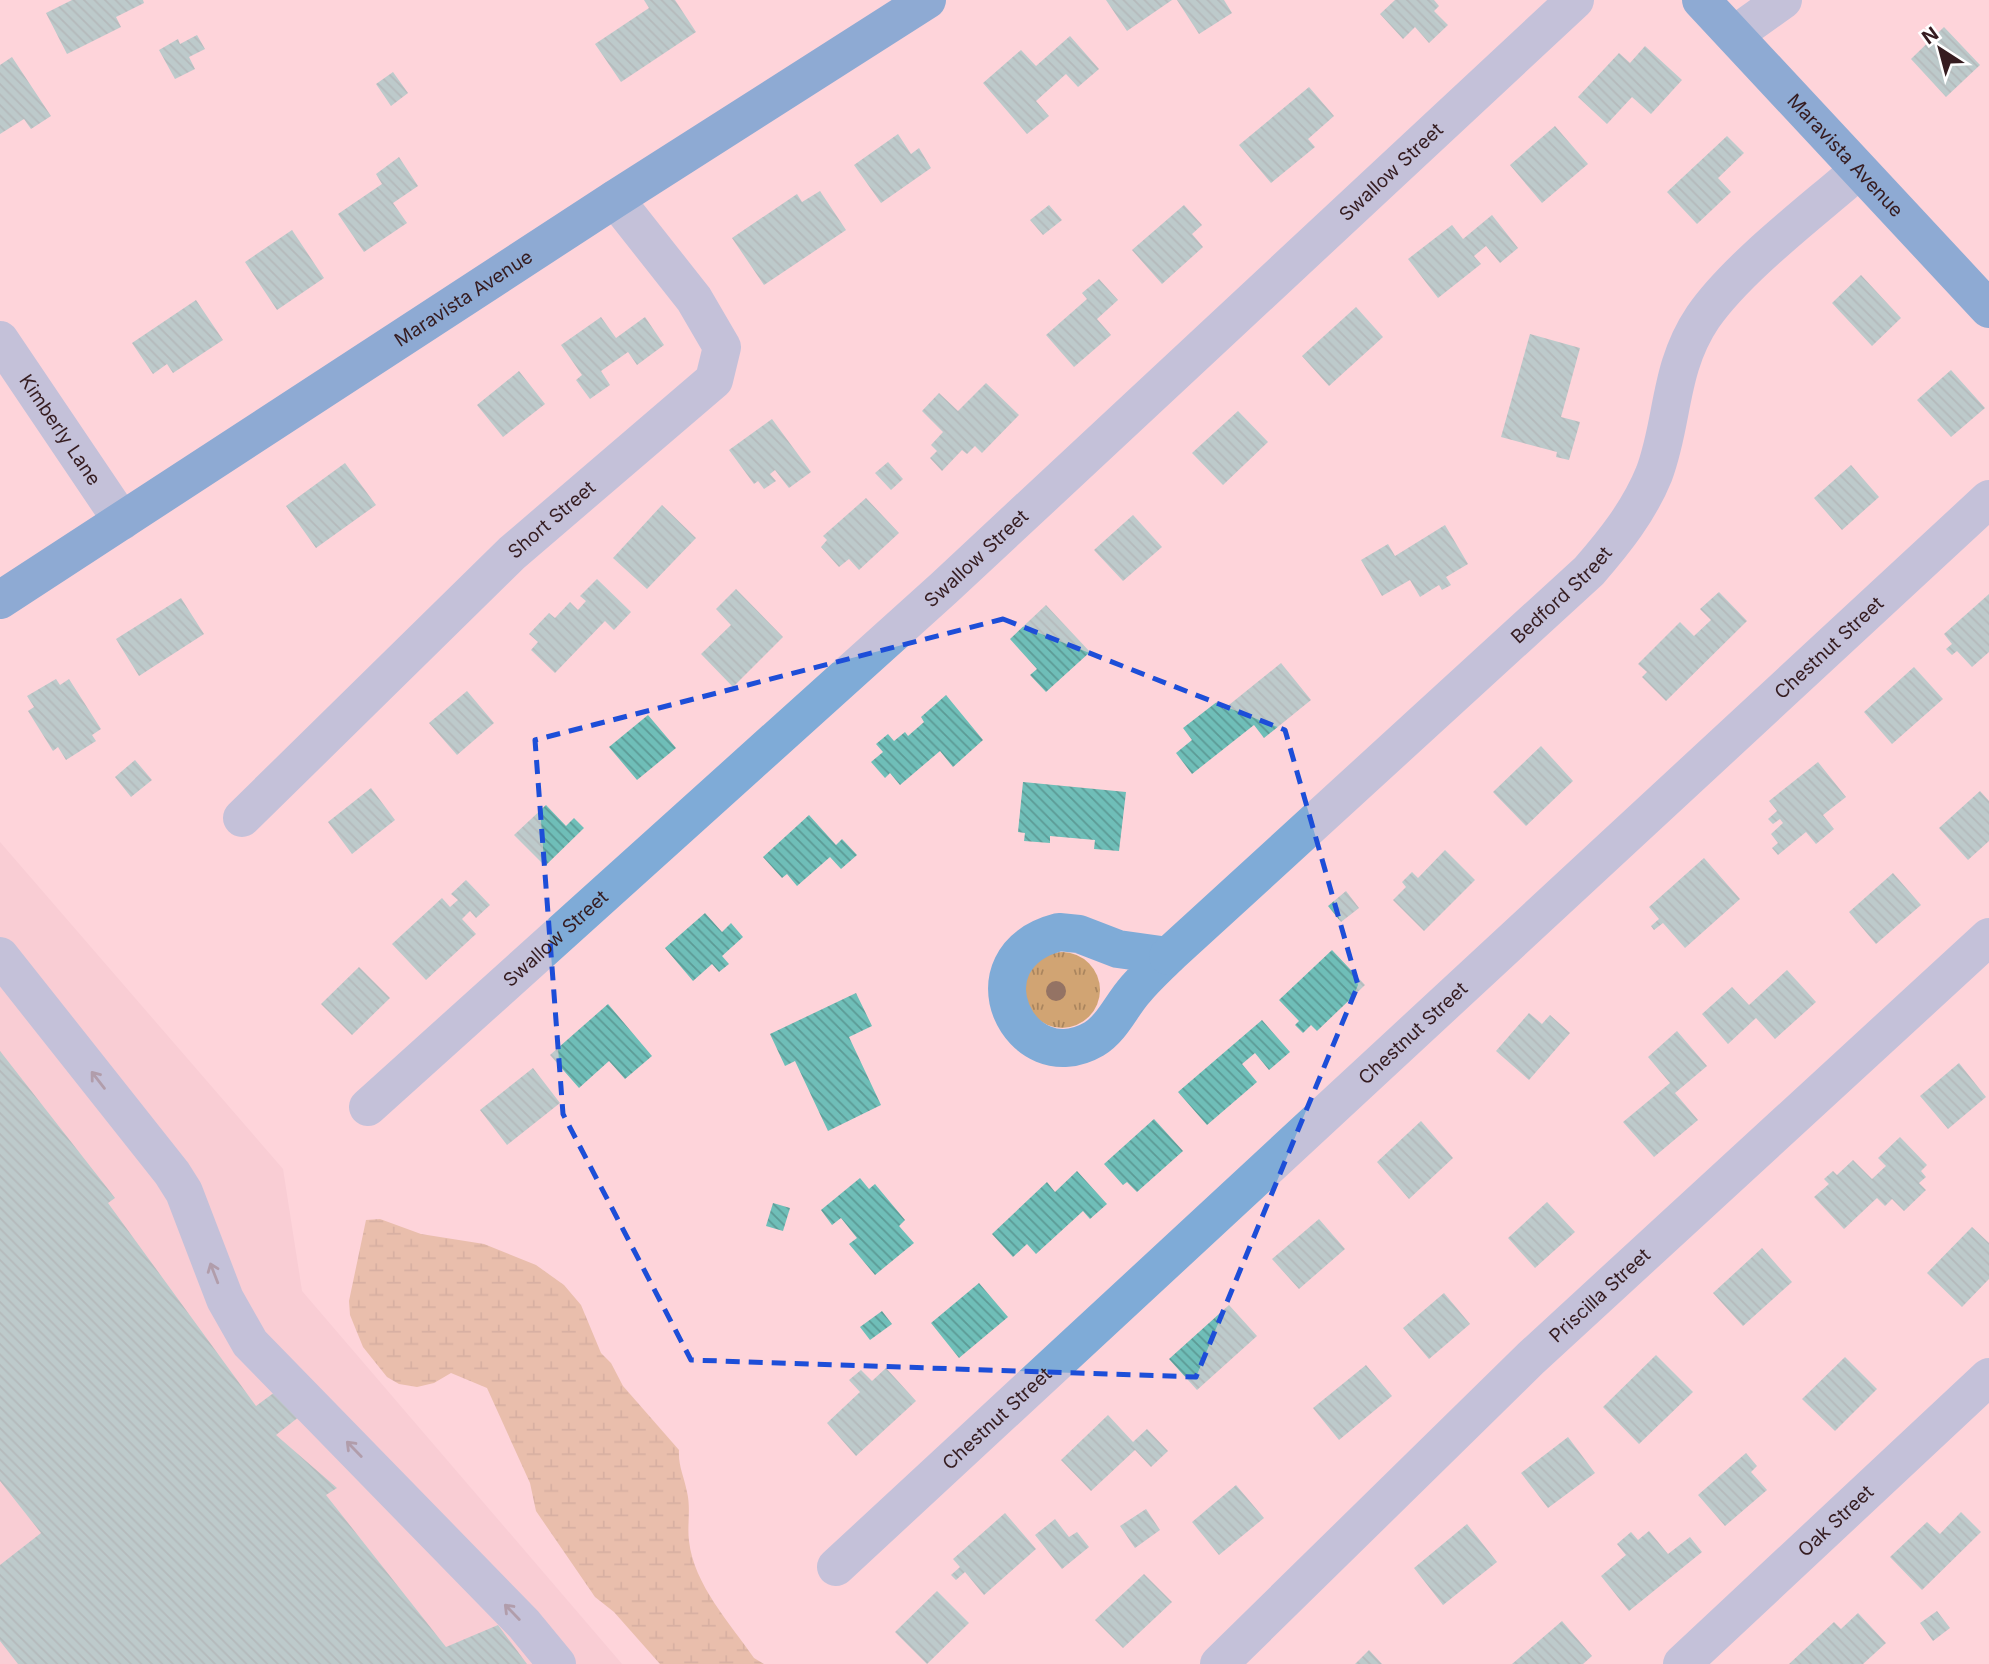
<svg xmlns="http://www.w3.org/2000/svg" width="1989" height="1664" font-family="Inter,sans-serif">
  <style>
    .built { fill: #f3c5cc }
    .grass { fill: url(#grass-tufts) }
    .wetland { fill: url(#wetland-marsh) }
    .building { fill: url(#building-back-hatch) }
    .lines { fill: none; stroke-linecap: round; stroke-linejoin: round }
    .minor { stroke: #7fabd7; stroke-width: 38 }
    .major { stroke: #0879ca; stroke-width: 38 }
    .tree { fill: #947364 }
    .oneway { stroke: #565c72 }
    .marked { fill: none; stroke: #1d4ed8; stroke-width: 5; stroke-dasharray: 14 9; stroke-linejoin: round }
    .labels { text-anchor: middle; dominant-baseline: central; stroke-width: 5; stroke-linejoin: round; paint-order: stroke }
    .street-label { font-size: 19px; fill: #351c20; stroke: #fff }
  </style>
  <defs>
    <pattern id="grass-tufts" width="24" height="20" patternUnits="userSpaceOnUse" patternTransform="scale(1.75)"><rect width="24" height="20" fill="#d1a473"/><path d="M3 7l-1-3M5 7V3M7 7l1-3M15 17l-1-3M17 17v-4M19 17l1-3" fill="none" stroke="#aa855e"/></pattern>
    <pattern id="wetland-marsh" width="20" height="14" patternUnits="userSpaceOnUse" patternTransform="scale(1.75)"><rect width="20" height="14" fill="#d1a473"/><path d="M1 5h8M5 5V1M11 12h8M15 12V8" fill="none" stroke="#aa855e"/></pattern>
    <pattern id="building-back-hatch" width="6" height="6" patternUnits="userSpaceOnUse" patternTransform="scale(1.75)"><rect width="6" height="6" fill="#6fbeb8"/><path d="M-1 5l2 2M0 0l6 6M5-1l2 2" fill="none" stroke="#5c9a95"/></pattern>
  </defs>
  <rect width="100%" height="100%" fill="#fed4da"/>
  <path class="built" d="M0,842l283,327 19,122 320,373h-622z"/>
  <path class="grass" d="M1024 990a38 38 0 1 1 76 0a38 38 0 1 1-76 0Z"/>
  <path class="wetland" d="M380,1219l41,15 63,10 52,21 28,20 17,20 20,48 10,10 12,23 56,64c-1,16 5,26 8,42 4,16 0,33 2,49 5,44 41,82 65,117l10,6h-104l-46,-52 -19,-15 -59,-86 -6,-28 -43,-95 -36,-15 -17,10 -17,4 -18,-3 -12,-7 -24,-30 -13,-32 -1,-14 17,-81z"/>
  <path class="building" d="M72,0h71l1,3 -28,14 5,10 -54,27 -21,-41z
    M644,0h31l21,32 -75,50 -26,-38 54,-36z
    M1106,0h66l-45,31z
    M1177,0h47l8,13 -33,21z
    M1395,0h39l5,6 -5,5 14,14 -19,18 -14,-16 -12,12 -23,-25z
    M1944,27l36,38 -34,32 -35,-38z
    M197,35l8,14 -16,8 6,12 -20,10 -16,-29 19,-11 2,5z
    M1070,36l29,33 -21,18 -12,-13 -30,27 13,15 -22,18 -44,-51 38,-33 15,16z
    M1645,46l37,34 -31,34 -19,-17 -25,27 -29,-27 41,-44 11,10z
    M12,57l39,59 -20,13 -7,-10 -24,15v-69z
    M393,72l15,21 -17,13 -15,-22z
    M1309,87l25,29 -26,23 7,8 -44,36 -32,-38z
    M1555,126l33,38 -46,39 -32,-38z
    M898,134l13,20 8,-6 12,20 -50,35 -27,-38z
    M1727,136l17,17 -26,25 13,14 -34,32 -30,-32z
    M399,157l19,29 -25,17 14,20 -43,29 -26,-38 44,-30 -6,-10z
    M820,191l26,39 -82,55 -32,-47 65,-44 5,8z
    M1049,205l13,15 -19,15 -13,-15z
    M1184,205l18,20 -10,9 11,13 -41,37 -30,-34z
    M1492,215l26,33 -18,15 -14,-17 -12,10 7,8 -43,34 -30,-39 44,-34 11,14z
    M292,230l32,48 -47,32 -32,-48z
    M1861,275l40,43 -29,28 -40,-43z
    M1099,279l19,21 -21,19 14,16 -37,32 -28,-32 41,-36 -5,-6z
    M196,300l27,40 -50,33 -6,-9 -14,10 -21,-31z
    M1356,307l27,30 -54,49 -27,-30z
    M601,317l15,21 29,-21 19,28 -27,20 -9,-13 -27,19 9,14 -20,14 -14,-19 6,-5 -21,-30z
    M1530,334l50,14 -19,69 19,5 -11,38 -13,-3 1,-5 -56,-15z
    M1951,370l34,38 -34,29 -34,-37z
    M519,371l26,33 -42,33 -26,-32z
    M986,383l33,32 -37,38 -7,-7 -8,8 -5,-4 -20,21 -12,-13 7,-7 -6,-6 12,-13 -21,-21 17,-18 19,18z
    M1238,411l30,31 -45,43 -31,-32z
    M772,419l39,53 -22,16 -14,-18 -5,4 6,7 -12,8 -6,-8 -4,3 -25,-34z
    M888,462l15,17 -12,11 -16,-17z
    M345,463l31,42 -60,43 -30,-42z
    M1851,465l28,32 -37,33 -28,-32z
    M866,498l33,35 -40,37 -10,-11 -10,8 -18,-20 6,-7 -4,-4z
    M662,505l34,33 -49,51 -34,-31z
    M1133,515l29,32 -39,34 -29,-31z
    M1445,525l23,39 -22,13 5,8 -9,5 -3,-5 -19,12 -10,-17 -28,16 -21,-36 27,-16 7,12z
    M597,579l34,33 -17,18 -9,-9 -50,52 -24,-23 7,-8 -9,-8 20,-21 6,5 15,-16 8,8 8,-9 -6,-5z
    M736,589l47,48 -50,50 -32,-33 30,-29 -15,-16z
    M1719,592l28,29 -81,80 -24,-24 5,-5 -9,-8 42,-42 14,14 17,-16 -11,-11z
    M1989,594v58l-17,15 -15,-16 -5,4 -6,-6 6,-5 -8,-10z
    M181,598l23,36 -65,42 -23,-37z
    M1046,605l44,47 -44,40 -16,-17 7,-6 -27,-30z
    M1281,663l30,37 -47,38 -10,-13 -62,49 -16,-21 16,-13 -9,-12 35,-27 6,8z
    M1914,667l29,32 -51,45 -28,-32z
    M56,679l4,6 9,-6 32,50 -9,6 4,6 -30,19 -8,-13 -5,4 -25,-40 6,-4 -7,-11z
    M467,691l27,32 -37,32 -28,-32z
    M946,695l37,45 -30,27 -13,-16 -40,34 -10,-12 -5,5 -14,-16 12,-10 -7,-8 12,-10 6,7 11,-9 3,4 16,-14 -3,-5z
    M648,715l28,33 -39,32 -28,-33z
    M1541,746l32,35 -47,45 -33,-34z
    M135,760l17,20 -21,17 -16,-20z
    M1818,762l28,35 -23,18 11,14 -18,15 -10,-12 -28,23 -6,-7 6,-5 -7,-9 12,-11 -3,-4 -7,5 -5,-5 9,-8 -8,-10z
    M1023,782l103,10 -7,59 -25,-2 1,-9 -45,-4v7l-26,-2 1,-8 -7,-1z
    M371,788l24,32 -43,34 -24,-32z
    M1980,791l9,10v40l-21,19 -29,-32z
    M546,805l20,21 8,-8 10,10 -39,38 -31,-31z
    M809,815l27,30 6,-6 15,16 -16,14 -11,-12 -33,29 -10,-12 -5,4 -19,-21z
    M1445,850l30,30 -51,51 -31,-31 13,-13 -4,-5 10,-10 6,6z
    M1704,858l36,41 -55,49 -22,-25 -9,7 -3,-4 8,-7 -10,-12z
    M1893,873l28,32 -45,39 -27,-32z
    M466,880l24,25 -14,13 -6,-7 -8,8 14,15 -50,46 -34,-36 50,-46 8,9 8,-7 -7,-6z
    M1346,891l13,17 -18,14 -13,-16z
    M705,913l17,19 9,-9 12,14 -21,19 7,8 -10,8 -7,-8 -19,17 -28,-33z
    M1332,950l33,35 -48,46 -6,-6 -8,8 -8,-8 4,-4 -20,-21z
    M359,967l31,31 -38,37 -31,-31z
    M1787,970l29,32 -41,37 -19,-21 -28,26 -26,-30 30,-27 17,18z
    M856,993l16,33 -23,11 32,68 -53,26 -33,-70 -10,5 -15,-32z
    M608,1004l44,52 -27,23 -16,-18 -30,27 -29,-33z
    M1529,1013l13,11 8,-9 20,18 -41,47 -33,-29z
    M1262,1020l28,32 -21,18 -14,-17 -13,11 15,18 -50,43 -29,-33z
    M1677,1031l30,35 -32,27 23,27 -44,37 -31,-35 47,-39 -22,-26z
    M0,1051l115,147 -7,5 148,203 23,-17 21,27 -24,19 61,53 -11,7 120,152 52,-22 29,39h-509l-18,-23v-76l41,-32 -41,-52z
    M1959,1063l27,34 -38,32 -28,-33z
    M533,1068l27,35 -53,42 -27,-35z
    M1154,1119l29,32 -46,41 -10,-10 -4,3 -19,-21z
    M1421,1121l32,37 -44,41 -32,-37z
    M1900,1137l27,28 -6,6 5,6 -7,6 7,7 -22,21 -12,-12 -7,7 -8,-8 -33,31 -30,-32 15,-13 -5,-5 9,-8 4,4 16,-15 19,19 14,-13 -8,-8z
    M1077,1171l30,33 -17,15 -7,-8 -47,43 -9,-10 -14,13 -21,-23 55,-52 8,10z
    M860,1178l9,11 6,-5 30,36 -6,6 15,17 -39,32 -26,-31 8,-6 -16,-20 -9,7 -11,-15z
    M1547,1202l28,30 -40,36 -27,-30z
    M773,1203l17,5 -7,23 -17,-5z
    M1319,1219l26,30 -46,40 -27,-30z
    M1972,1227l17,16v36l-27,28 -35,-34z
    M1762,1248l30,34 -49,44 -30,-33z
    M979,1283l29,34 -49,41 -28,-35z
    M1444,1293l26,31 -41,35 -26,-31z
    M1229,1305l28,31 -60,54 -28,-31z
    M882,1311l10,13 -22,16 -10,-13z
    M1656,1355l37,37 -54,52 -36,-37z
    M1845,1357l32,32 -42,42 -33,-32z
    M1366,1365l26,31 -53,44 -26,-32z
    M886,1368l30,33 -60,55 -29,-33 33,-31 -11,-12 12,-10 11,11z
    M1108,1415l25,27 14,-13 21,22 -17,16 -16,-17 -44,41 -30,-31z
    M1568,1437l27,36 -47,35 -27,-35z
    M1746,1453l11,13 -6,6 16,18 -42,36 -27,-31z
    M1236,1485l28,33 -45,37 -27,-33z
    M1146,1509l14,21 -25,18 -15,-22z
    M1961,1512l20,20 -59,58 -32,-33 37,-35 13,12z
    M1005,1513l31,36 -52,46 -19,-23 -9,8 -5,-5 9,-8 -7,-8z
    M1055,1519l14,18 8,-5 12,15 -27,22 -27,-34z
    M1467,1524l30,38 -54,43 -29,-37z
    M1649,1531l19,23 22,-17 12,15 -73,59 -28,-35 25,-21 -9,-11 14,-12 7,8z
    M1144,1574l28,28 -49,46 -28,-28z
    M937,1591l32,32 -42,41 -32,-32z
    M1937,1611l13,17 -17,13 -13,-18z
    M1858,1613l28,30 -23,21h-74l45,-42 7,7z
    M1562,1621l30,35 -9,8h-71z
    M1369,1650l13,14h-27z"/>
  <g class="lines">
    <g class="minor">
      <path d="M1734,35l49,-35"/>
      <path id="s1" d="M0,340l122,181"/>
      <path id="s2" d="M242,818l270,-265 202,-173 8,-33 -28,-48 -79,-100"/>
      <path d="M1059,932l20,2 39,15 50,7c-11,11 -23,22 -33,34 -14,16 -23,38 -41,49 -74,43 -134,-81 -35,-107z"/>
      <path d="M0,956l172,217 12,19 41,107 25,44 274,281 33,40"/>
      <path id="s3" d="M1168,956l421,-385c26,-30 50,-60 65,-97 20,-53 14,-105 49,-157 35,-50 108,-105 155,-146"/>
      <path id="s4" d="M368,1107l576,-519 631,-588"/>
      <path id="s5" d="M836,1567l1153,-1068"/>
      <path id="s6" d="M1219,1664l312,-306 458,-421"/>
      <path id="s7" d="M1682,1664l307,-287"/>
    </g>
    <g class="major">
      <path id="s8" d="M1701,0l288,309"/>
      <path id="s9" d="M0,600l615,-401 312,-199"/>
    </g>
  </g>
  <circle class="tree" cx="1056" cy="991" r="10"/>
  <defs><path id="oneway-shaft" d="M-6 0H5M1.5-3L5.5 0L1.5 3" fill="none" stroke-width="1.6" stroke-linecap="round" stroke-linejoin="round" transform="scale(1.75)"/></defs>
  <g class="oneway">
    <use href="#oneway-shaft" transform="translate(98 1080) rotate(-128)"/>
    <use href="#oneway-shaft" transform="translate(214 1273) rotate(-111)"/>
    <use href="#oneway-shaft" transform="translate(354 1449) rotate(-134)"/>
    <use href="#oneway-shaft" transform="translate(512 1612) rotate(-134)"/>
  </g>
  <path d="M0 0H1989V1664H0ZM1003,619l282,111 73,255 -162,392 -505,-17 -128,-246 -28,-374z" fill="#fed4da" fill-opacity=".55" fill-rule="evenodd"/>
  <path class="marked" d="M1003,619l282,111 73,255 -162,392 -505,-17 -128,-246 -28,-374z"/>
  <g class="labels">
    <g class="street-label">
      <text stroke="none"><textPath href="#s8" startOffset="212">Maravista Avenue</textPath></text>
      <text stroke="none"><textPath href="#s4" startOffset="1386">Swallow Street</textPath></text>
      <text stroke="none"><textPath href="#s9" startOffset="553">Maravista Avenue</textPath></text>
      <text stroke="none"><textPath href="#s1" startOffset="108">Kimberly Lane</textPath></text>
      <text stroke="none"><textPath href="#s2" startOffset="430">Short Street</textPath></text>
      <text stroke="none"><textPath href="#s4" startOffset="819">Swallow Street</textPath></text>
      <text stroke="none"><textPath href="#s3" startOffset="534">Bedford Street</textPath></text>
      <text stroke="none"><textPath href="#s5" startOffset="1353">Chestnut Street</textPath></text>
      <text stroke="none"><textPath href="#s4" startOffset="252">Swallow Street</textPath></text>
      <text stroke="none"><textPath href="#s5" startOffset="786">Chestnut Street</textPath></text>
      <text stroke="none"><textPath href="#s6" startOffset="530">Priscilla Street</textPath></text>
      <text stroke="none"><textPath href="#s5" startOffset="219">Chestnut Street</textPath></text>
      <text stroke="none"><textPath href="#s7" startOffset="210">Oak Street</textPath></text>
    </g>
  </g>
  <g transform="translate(1940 49) rotate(324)" stroke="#ffffff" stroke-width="5" paint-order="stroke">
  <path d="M0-5L12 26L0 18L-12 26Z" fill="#351c20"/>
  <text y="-10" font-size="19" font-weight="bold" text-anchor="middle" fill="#351c20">N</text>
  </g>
</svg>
